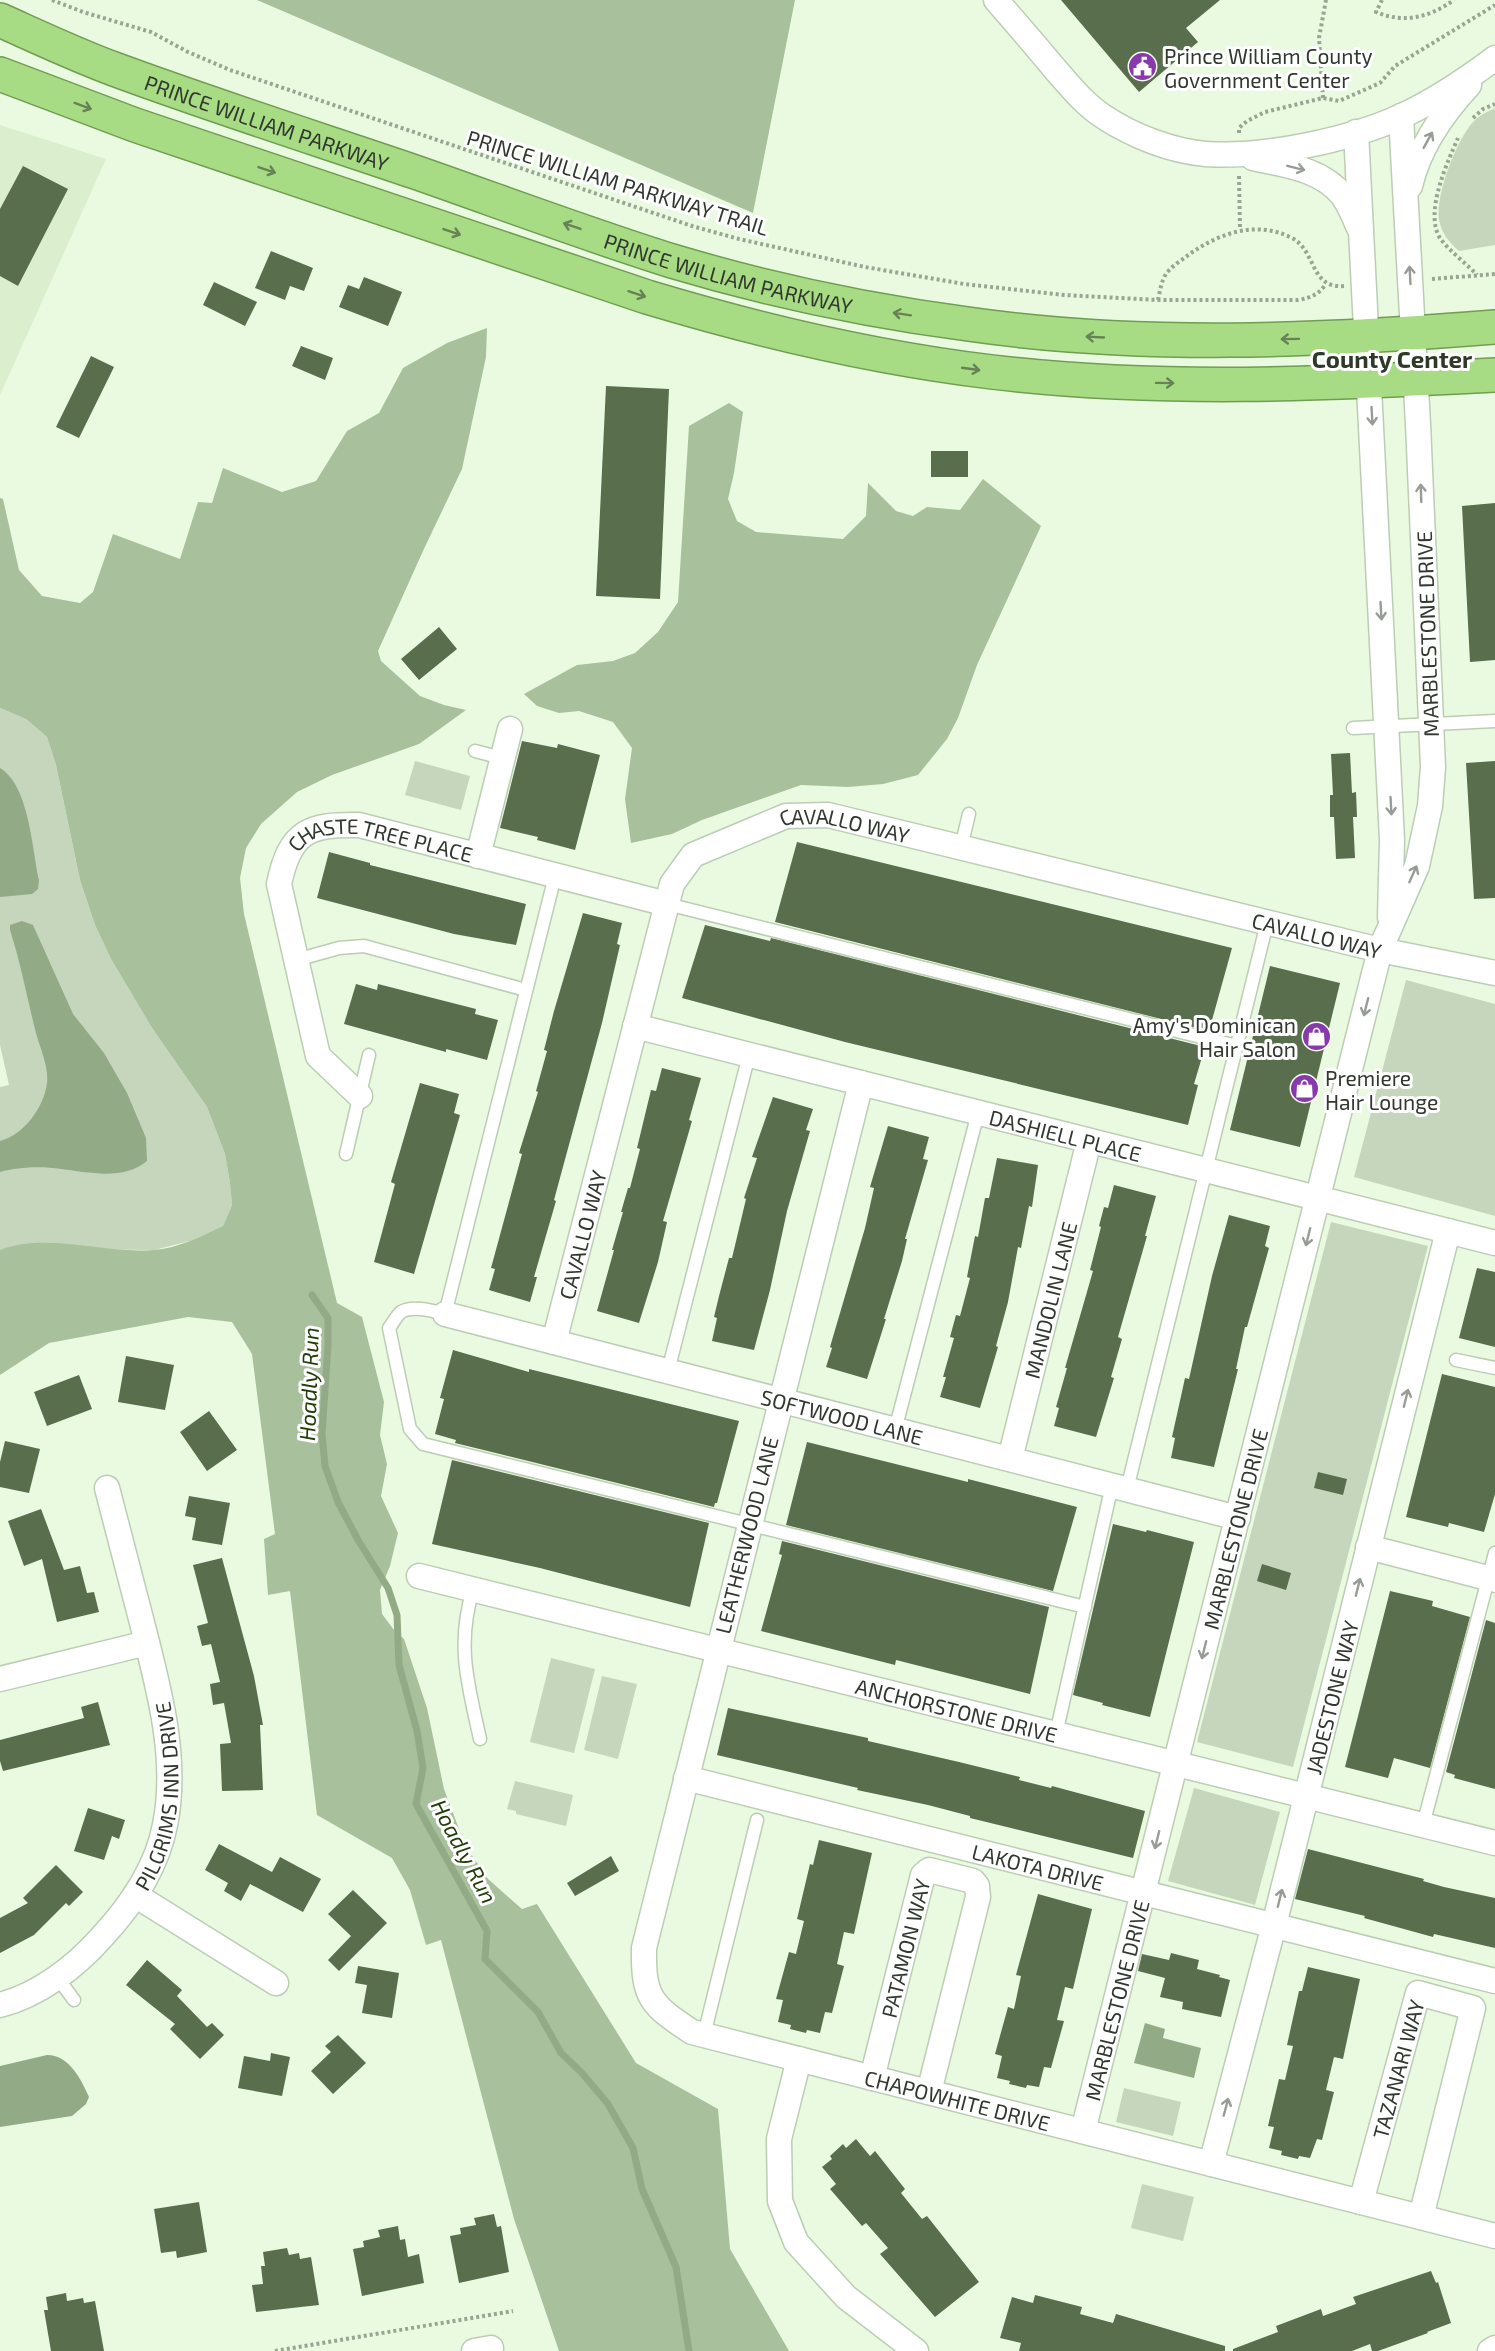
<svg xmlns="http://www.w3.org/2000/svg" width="1495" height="2351" font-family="'Exo 2',sans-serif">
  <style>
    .built { fill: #dbefcf }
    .green { fill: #c5d6bc }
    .forest { fill: #a8c09b }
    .water { fill: #93aa86 }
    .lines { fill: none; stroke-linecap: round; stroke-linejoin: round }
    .stream { stroke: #93aa86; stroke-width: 7 }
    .building { fill: #596e4d }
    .service-casing { stroke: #bdcdb5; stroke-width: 15 }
    .minor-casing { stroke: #bdcdb5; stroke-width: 27 }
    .trunk-casing { stroke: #709d52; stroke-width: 36 }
    .path { stroke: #99a593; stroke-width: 4; stroke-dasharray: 3 3; stroke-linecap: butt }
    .service { stroke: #fff; stroke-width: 12 }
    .minor { stroke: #fff; stroke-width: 24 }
    .trunk { stroke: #a8dc84; stroke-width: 33 }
    .oneway { stroke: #678255 }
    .oneway2 { stroke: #989c96 }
    .labels { text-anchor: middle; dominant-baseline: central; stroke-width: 6; stroke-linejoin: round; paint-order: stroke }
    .poi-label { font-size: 21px; fill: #31382e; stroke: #fff; text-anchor: start }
    .street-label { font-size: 21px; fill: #31382e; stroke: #fff }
    .water-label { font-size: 22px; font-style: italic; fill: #213e08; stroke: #fff }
    .quarter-label { font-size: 24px; font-weight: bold; fill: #2e3a27; stroke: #fff }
  </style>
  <rect width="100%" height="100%" fill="#eafae1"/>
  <path class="built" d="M0,125l106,34 -106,236z"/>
  <path class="green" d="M1495,108v137l-36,6c-10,-9 -17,-17 -20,-31 -4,-24 18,-83 36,-100 5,-5 14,-9 20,-12z
    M0,708l26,11 21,18 9,28 24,115 15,45 16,34 41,69 55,79 18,47 5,29 2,22 -9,21 -33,15 -36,9 -147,-2 -7,2v-163l9,-2 -9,-40z
    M415,761l55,15 -9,34 -56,-15z
    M1406,980l89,24v212l-141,-39z
    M1331,1222l97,24 -135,521 -96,-25z
    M551,1658l44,11 -21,84 -44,-11z
    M602,1676l35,8 -19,75 -34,-9z
    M515,1781l58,14 -7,31 -50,-12v-3l-9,-2z
    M1194,1788l86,24 -25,93 -87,-24z
    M1124,2088l57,14 -8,34 -57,-14z
    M1142,2184l52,13 -11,44 -52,-13z"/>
  <path class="forest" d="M257,0h538l-42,213z
    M487,328l-1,29 -24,112 -39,82 -45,100 3,10 39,35 24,9 22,5 -47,34 -87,31 -35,17 -36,32 -15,24 -6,30 4,36 93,389 25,14 22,85 -4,33 7,29 -6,32 17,37 -8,33 -10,24 2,24 12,16 10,9 23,69 17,81 21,56 23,34 34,30 15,-5 99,159 82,46 12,140 59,102h-230l-45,-132 -73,-279 -15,5 -16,-55 -18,-32 -75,-43 -27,-224 -22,4 -4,-56 11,-5 -23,-180 -20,-32 -44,-5 -139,26 -49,32v-125c48,-18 102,4 153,0 24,-1 48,-14 70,-24l9,-21 -2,-22 -5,-29 -18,-47 -55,-79 -41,-69 -16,-34 -15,-45 -24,-115 -9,-28 -21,-18 -26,-11v-210l3,1 16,71 23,26 38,7 13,-11 20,-58 67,25 18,-57 14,1 11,-35 59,24 34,-11 31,-50 32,-18 24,-45 44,-25z
    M729,403l14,9 -9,61 -6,26 9,22 19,11 87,7 23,-23 2,-33 28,28 17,5 14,-9 33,3 23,-31 58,47 -64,139 -19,53 -11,21 -29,36 -35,9 -35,3 -47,-2 -99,35 -30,14 -41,9 -6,-44 7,-51 -19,-26 -34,-11 -20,2 -22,-7 -13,-12 53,-29 36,-4 22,-8 23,-21 20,-30 11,-176z"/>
  <path class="water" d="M0,768c29,17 32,80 39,112l-1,9 -6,5 -32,3z
    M22,921l11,4 40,89 31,39 23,40 19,45 1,23c-23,20 -60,11 -86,8 -19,-3 -43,-2 -61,3v-31c24,-6 44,-34 47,-58 2,-16 -7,-35 -11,-50 -9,-35 -15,-69 -26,-103v-5z
    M1145,2023l20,6 -2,9 38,10 -7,30 -60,-15z
    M47,2055c22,0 34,24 42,42l-3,7 -14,12 -72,11v-61z"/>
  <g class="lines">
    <path class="stream" d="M312,1295l16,23v27l-6,89 3,32 13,36 20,38 30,48 9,27 2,50 18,66 6,37 -7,36 71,127 -2,28 53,53 23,41 21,20 26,31 25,44 9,41 34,78 13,84"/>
  </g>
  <path class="building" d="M1061,0h159l-34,28 12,14 -59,50z
    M23,166l45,23 -50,97 -18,-10v-67z
    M271,251l42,17 -9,23 -14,-5 -5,14 -30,-12z
    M364,277l38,15 -14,34 -49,-19 9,-22 11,4z
    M214,282l43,20 -12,24 -42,-21z
    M301,346l32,12 -8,22 -33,-14z
    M91,356l23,11 -35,71 -23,-11z
    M606,386l63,3 -9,210 -64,-3z
    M931,451h37v26h-37z
    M1495,503v157l-25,2 -8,-156z
    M439,627l18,22 -38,31 -18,-21z
    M522,741l35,7 1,-4 42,11 -25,95 -38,-10 1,-3 -38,-9z
    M1350,753l2,40 4,-1 1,25h-4l2,41 -19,1 -2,-42h-4v-22h3l-2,-41z
    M1495,761v137l-21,1 -8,-136z
    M797,842l435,106 -23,83 -434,-109z
    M329,852l41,11v2l156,39 -10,41 -62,-11 -137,-36z
    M583,913l39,10 -5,21 3,1 -18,78 -48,177 2,1 -22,76h3l-7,25 -41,-12 6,-21 -4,-1 31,-114 -3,-1 19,-61 -2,-1 11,-40 -3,-1 10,-39z
    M705,925l65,16 1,-3 434,109 -11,37 4,1 -10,40 -343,-83 -163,-44z
    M1270,966l70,17 -40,164 -70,-17z
    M356,984l21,6 1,-6 98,25 -1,5 23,6 -11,40 -41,-11v3l-102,-28z
    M662,1068l39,10 -12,42 3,1 -29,100 4,1 -9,40 -19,61 -42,-12 17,-61h-2l11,-38h-2l7,-24h2l10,-39 -3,-1 14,-58 5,1z
    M420,1083l39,11 -5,19 6,2 -46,159 -40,-12 21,-78 -4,-2z
    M773,1097l40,12 -7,21 4,1 -23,80 -17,79 -16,60 -42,-9 5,-23 -3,-1 5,-21 10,-38h3l14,-59 -2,-1 13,-40 -5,-1z
    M888,1126l41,11 -6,22 5,1 -23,79h2l-5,22 -18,58h2l-19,60 -41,-12 6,-19 -2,-1 35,-119 9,-40 -4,-1z
    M997,1158l41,7 -6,42 -3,-1 -8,42 -3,-1 -10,55 -12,44 2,1 -18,61 -40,-11 6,-20h-3l11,-39 -4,-1 6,-22 4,1 10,-38 -3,-1 8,-41 3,1 7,-39h4z
    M1114,1185l42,11 -11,40h2l-29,101 4,2 -11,38 3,1 -18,59 -42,-11 5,-18 -3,-1 11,-39h-2l28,-97 -3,-1 11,-43 -2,-1 5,-19 4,1z
    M1229,1215l41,11 -5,20 4,2 -22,79h-2l-9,42h2l-24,98 -43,-9 4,-20 -3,-1 13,-59 4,1 23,-103z
    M1477,1268l18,4v75l-36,-9z
    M453,1350l76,22v-3l210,52 -22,82h-2l-1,4 -259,-64 1,-3 -21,-6 9,-35 -4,-1z
    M126,1356l48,9 -9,45 -47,-8z
    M1442,1374l53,13v107l-11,38 -35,-9 -1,4 -42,-10z
    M79,1375l13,34 -45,17 -13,-34z
    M209,1411l28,39 -30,21 -27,-39z
    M5,1441l35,8 -11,44 -29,-6v-25z
    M807,1442l161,40v-3l109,28 -24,84 -267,-66z
    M452,1460l257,63 -19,84 -150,-39 -108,-24z
    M1318,1472l29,7 -4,16 -29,-7z
    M189,1496l41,7 -8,42 -30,-5 4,-22 -11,-2z
    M41,1509l23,61 16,-4 7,27 7,-1 5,20 -42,10 -15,-63 -18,7 -16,-45z
    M1113,1524l33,8 1,-2 47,12 -44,175 -48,-12 1,-2 -30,-8z
    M782,1541l267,66 -19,87 -134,-34 -1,5 -134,-34 21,-76 -3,-1z
    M222,1558l32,118 9,49h-3l3,65 -41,1 -2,-47 11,-1 -7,-40 -11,2 -3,-21 10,-2 -9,-38 -9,2 -5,-20 11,-3 -15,-58z
    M1262,1564l29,9 -5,17 -29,-9z
    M1390,1591l43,10 -1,5 38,11 -40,151 -36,-10 -6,20 -43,-11z
    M1486,1620l9,3v166l-41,-11 1,-3 -9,-3z
    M98,1702l12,43 -107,26 -3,-10v-21l84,-22 -3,-11z
    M728,1708l140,30v3l91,21 61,15 -1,3 32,8 1,-2 93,25 -12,47 -163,-40v-2l-42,-11 -71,-15 1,-2 -141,-33z
    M88,1808l37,12 -6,19 -7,-3 -8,24 -30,-9z
    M819,1840l53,13 -18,81 -10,-2 -7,32 7,2 -12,47 -7,-1 -5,21 -13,-3 -1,3 -16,-4 1,-4 -13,-3 5,-22 -7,-1 13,-47 7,2 8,-33 -7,-2 13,-55 3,1z
    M219,1844l53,28 8,-15 41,22 -18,33 -53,-28 -9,17 -17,-10 4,-8 -23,-13z
    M1308,1849l116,30 -1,2 21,6 51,11v50l-61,-14 -1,3 -69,-19 1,-2 -70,-17z
    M611,1856l8,15 -44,25 -8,-13z
    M56,1865l27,27 -14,14 -3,-3 -32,32 -34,18v-35l28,-15 -5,-5z
    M353,1890l34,33 -48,48 -11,-11 23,-24 -23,-22z
    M1038,1894l54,15 -19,80 -8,-2 -8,33 7,1 -13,47 -7,-1 -5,20 -12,-2 -1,3 -17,-4 1,-3 -13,-3 5,-22 -7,-2 13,-47 6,2 7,-33 -5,-1z
    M1171,1953l28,7 -2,9 23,6 -1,2 11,3 -9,37 -39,-8 1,-7 -23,-5 5,-19 -27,-7 4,-17 27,6z
    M147,1960l35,30 -5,6 30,31 5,-4 12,12 -24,24 -30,-30 5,-5 -49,-39z
    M358,1966l41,7 -7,45 -30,-5 5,-28 -12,-2z
    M1308,1967l52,12 -17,80 -9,-2 -8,33 8,2 -12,48 -5,-1 -7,19 -11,-2 -1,3 -17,-4 1,-4 -13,-3 5,-21 -6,-1 11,-47 6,1 8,-34 -6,-1 12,-54h3z
    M338,2035l28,28 -33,31 -22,-23 20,-19 -6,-6z
    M271,2053l19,4 -8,39 -44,-8 6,-32 26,5z
    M856,2139l14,17 5,-5 30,38 -4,4 21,26 5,-3 52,66 -44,35 -55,-63 8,-6 -22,-25 -4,3 -32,-37 6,-5 -14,-17 10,-8 -2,-3 13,-12 3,4z
    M199,2202l8,50 -30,6 -1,-7 -15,2 -7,-44z
    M494,2214l3,13 4,-1 8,46 -50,11 -9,-47 11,-2 -1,-6 16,-3 -2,-7z
    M398,2226l2,14 5,-1 3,18 11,-3 5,29 -62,13 -9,-47 11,-2 -1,-6 17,-4 -2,-7z
    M287,2248l2,7 10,-2 1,6 11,-2 8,48 -63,7 -4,-27 11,-1 -2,-18h4l-2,-14z
    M1431,2271l5,12 2,-1 13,41 -24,9 1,1 -50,18h-6l-2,-7 -18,7h-119v-2l45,-17 -2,-6 45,-17 2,7 33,-12 -3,-7z
    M66,2293l1,8 16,-3 1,5 11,-2 9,50h-53l-7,-41h4l-2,-13z
    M1035,2295l47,12 -2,7 33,9 3,-9 109,32v5h-206l2,-8 -21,-5 7,-24 5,-17 21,6z"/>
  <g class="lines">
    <defs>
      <path id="service" d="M1353,728l142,-7
        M475,751l27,7
        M961,847l8,-33
        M555,876l-110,438c-12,-3 -32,-9 -44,-2 -4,3 -8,11 -12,16l21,101 13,15 662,163
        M667,904l570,142
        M296,960l43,-12 25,-2 162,44
        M346,1154l23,-99
        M1456,1360l39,8
        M668,1371l81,-316
        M895,1430l83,-317
        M1127,1489l140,-566
        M473,1589c-17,57 -5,95 7,150
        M1056,1734l56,-249
        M1423,1825l72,-272
        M57,1977l17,23
        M704,2035l53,-215"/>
      <g id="minor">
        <path d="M996,0c20,23 40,46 59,69 15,17 29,35 49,48 29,19 67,34 102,37 57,4 144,-14 196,-38 32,-15 65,-37 93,-58"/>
        <path d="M1356,132l36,708 -2,77"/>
        <path d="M1253,158c32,7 69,11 90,38 6,9 11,20 15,30"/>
        <path d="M1410,186c9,-39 32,-72 59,-101"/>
        <path d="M478,856l32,-127"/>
        <path id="s1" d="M635,1026l860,217"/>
        <path id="s2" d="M861,1083l-217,865c-1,50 7,57 48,84l803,204"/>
        <path id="s3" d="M360,1096l-42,-40 -39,-172c11,-53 30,-60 80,-59l308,79"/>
        <path id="s4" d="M445,1314l793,204"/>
        <path id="s5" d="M554,1342l118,-458 21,-29 93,-39 42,-1 552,135 115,23"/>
        <path id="s6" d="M1010,1459l79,-318"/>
        <path d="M1368,1547l127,33"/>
        <path id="s7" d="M419,1576l1076,267"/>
        <path d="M0,1679l147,-36"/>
        <path id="s8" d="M686,1778l809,203"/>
        <path d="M135,1895l141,88"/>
        <path id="s9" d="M0,2005c39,-10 75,-38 101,-67 29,-31 56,-71 64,-113 14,-69 -8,-143 -25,-210 -11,-42 -22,-85 -33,-127"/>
        <path d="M799,2059l-20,80 1,62 16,41 50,55 70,54"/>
        <path id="s10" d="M872,2078l51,-203 6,-5 44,11 4,5 1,11 -49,195"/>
        <path id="s11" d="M1083,2131l297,-1181 37,-84 13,-60 3,-39 -15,-343 -17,-308"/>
        <path id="s12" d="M1211,2164l63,-239 174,-694"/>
        <path id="s13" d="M1361,2202l57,-209 55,15 -52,209"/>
        <path d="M474,2351l17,-3"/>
        <path d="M1490,2351l5,-3"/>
      </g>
      <g id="trunk">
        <path id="s14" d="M0,20c38,17 76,35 114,49 100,37 201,69 301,103 86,30 171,62 257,89 97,29 197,50 296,63 175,25 351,17 527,3"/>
        <path d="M0,74l135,51 512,172c113,34 227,61 345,75 167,20 336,12 503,3"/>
      </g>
    </defs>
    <use href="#service" class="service-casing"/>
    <use href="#minor" class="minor-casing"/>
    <use href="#trunk" class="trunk-casing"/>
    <path class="path" d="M52,0l31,12 68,20 37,20 42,18 462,156 47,13 126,28 99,17 100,11 94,5h140c13,-2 21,-6 28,-16
      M1382,0l-6,12c28,12 54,5 78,-12
      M1323,98l-4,-60 7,-38
      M1473,118l10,-9 12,-5
      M1239,133v-5l8,-7 18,-9 58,-14 16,3 41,-18 15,-17 100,-61
      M1458,138c-11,25 -34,75 -18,100 9,13 26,25 37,37
      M1239,176l1,53
      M1432,279l63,-5
      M1158,300c2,-9 3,-18 8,-26 5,-7 14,-13 21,-18 30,-22 67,-36 103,-19 27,12 19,52 54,49
      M275,2351l238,-40"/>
    <use href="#service" class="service"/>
    <use href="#minor" class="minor"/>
    <use href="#trunk" class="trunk"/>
  </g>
  <defs><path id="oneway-shaft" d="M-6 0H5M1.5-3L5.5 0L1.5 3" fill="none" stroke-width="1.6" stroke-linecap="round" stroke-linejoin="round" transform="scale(1.5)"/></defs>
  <g class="oneway">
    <use href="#oneway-shaft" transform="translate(83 106) rotate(20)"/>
    <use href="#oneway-shaft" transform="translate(267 170) rotate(19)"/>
    <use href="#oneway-shaft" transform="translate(572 226) rotate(-161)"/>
    <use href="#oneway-shaft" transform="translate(452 232) rotate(19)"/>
    <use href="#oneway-shaft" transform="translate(637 294) rotate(18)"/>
    <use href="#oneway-shaft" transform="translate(902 314) rotate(-171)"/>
    <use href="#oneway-shaft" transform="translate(1095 337) rotate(-177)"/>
    <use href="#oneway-shaft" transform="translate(1290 339) rotate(179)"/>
    <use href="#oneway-shaft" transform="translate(971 369) rotate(8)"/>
    <use href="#oneway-shaft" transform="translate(1165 383) rotate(1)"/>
  </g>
  <g class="oneway2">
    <use href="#oneway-shaft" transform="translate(1428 140) rotate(-61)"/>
    <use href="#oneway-shaft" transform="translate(1296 168) rotate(14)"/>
    <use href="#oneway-shaft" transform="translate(1410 275) rotate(-93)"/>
    <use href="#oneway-shaft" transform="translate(1372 416) rotate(87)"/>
    <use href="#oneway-shaft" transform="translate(1421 493) rotate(-92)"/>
    <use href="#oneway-shaft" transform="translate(1381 611) rotate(87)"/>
    <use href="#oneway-shaft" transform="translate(1391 806) rotate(87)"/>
    <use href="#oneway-shaft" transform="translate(1413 874) rotate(-66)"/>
    <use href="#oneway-shaft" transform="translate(1366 1007) rotate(104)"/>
    <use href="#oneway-shaft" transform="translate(1308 1237) rotate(104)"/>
    <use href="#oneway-shaft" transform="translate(1406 1398) rotate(-76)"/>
    <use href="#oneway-shaft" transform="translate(1358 1587) rotate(-76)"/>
    <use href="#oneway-shaft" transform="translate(1204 1650) rotate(104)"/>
    <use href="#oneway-shaft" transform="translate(1157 1840) rotate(104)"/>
    <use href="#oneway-shaft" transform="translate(1280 1898) rotate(-76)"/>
    <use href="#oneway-shaft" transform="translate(1226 2107) rotate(-75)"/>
  </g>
  <defs>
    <symbol id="civic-disc" viewBox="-11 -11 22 22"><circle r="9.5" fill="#8839aa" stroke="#fff"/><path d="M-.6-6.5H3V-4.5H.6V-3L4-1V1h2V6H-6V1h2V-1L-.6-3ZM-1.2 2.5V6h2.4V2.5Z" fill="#fff"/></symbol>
    <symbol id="shop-disc" viewBox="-11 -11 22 22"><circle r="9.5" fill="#8839aa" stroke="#fff"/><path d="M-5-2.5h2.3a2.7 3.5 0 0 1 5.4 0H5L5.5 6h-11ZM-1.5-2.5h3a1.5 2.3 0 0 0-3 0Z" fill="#fff"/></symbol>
  </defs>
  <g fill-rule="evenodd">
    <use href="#civic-disc" x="1126" y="50" width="33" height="33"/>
    <use href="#shop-disc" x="1300" y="1020" width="33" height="33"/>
    <use href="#shop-disc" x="1288" y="1072" width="33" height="33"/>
  </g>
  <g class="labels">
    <g class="poi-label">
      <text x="1164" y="55">Prince William County<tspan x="1164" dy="24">Government Center</tspan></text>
      <text x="1296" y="1024" text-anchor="end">Amy's Dominican<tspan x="1296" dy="24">Hair Salon</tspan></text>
      <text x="1325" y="1077">Premiere<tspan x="1325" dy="24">Hair Lounge</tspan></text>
    </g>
    <g class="street-label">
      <text stroke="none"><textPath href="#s14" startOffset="286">PRINCE WILLIAM PARKWAY</textPath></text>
      <text transform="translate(618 182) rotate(17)">PRINCE WILLIAM PARKWAY TRAIL</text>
      <text stroke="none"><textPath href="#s14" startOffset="772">PRINCE WILLIAM PARKWAY</textPath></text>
      <text transform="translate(1427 634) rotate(-92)">MARBLESTONE DRIVE</text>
      <text stroke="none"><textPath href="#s5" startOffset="669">CAVALLO WAY</textPath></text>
      <text stroke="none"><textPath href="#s3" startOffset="369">CHASTE TREE PLACE</textPath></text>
      <text stroke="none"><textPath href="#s5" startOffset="1155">CAVALLO WAY</textPath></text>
      <text stroke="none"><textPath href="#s1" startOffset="444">DASHIELL PLACE</textPath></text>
      <text stroke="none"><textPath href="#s5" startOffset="111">CAVALLO WAY</textPath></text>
      <text stroke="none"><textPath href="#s6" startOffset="164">MANDOLIN LANE</textPath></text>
      <text stroke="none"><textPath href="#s4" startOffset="410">SOFTWOOD LANE</textPath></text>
      <text stroke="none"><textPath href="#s11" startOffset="621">MARBLESTONE DRIVE</textPath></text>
      <text transform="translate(746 1535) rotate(-76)">LEATHERWOOD LANE</text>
      <text stroke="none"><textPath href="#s12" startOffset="482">JADESTONE WAY</textPath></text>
      <text stroke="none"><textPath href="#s7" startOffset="554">ANCHORSTONE DRIVE</textPath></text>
      <text stroke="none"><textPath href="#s9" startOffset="282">PILGRIMS INN DRIVE</textPath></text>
      <text stroke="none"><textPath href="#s8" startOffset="363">LAKOTA DRIVE</textPath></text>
      <text stroke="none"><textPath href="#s10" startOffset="134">PATAMON WAY</textPath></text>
      <text stroke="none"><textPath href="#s11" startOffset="135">MARBLESTONE DRIVE</textPath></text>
      <text stroke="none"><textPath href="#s13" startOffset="138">TAZANARI WAY</textPath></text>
      <text stroke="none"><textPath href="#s2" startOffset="1270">CHAPOWHITE DRIVE</textPath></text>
    </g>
    <g class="water-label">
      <text transform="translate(308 1384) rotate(-88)">Hoadly Run</text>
      <text transform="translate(465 1851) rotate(62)">Hoadly Run</text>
    </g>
    <g class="quarter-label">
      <text x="1392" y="358">County Center</text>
    </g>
  </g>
</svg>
